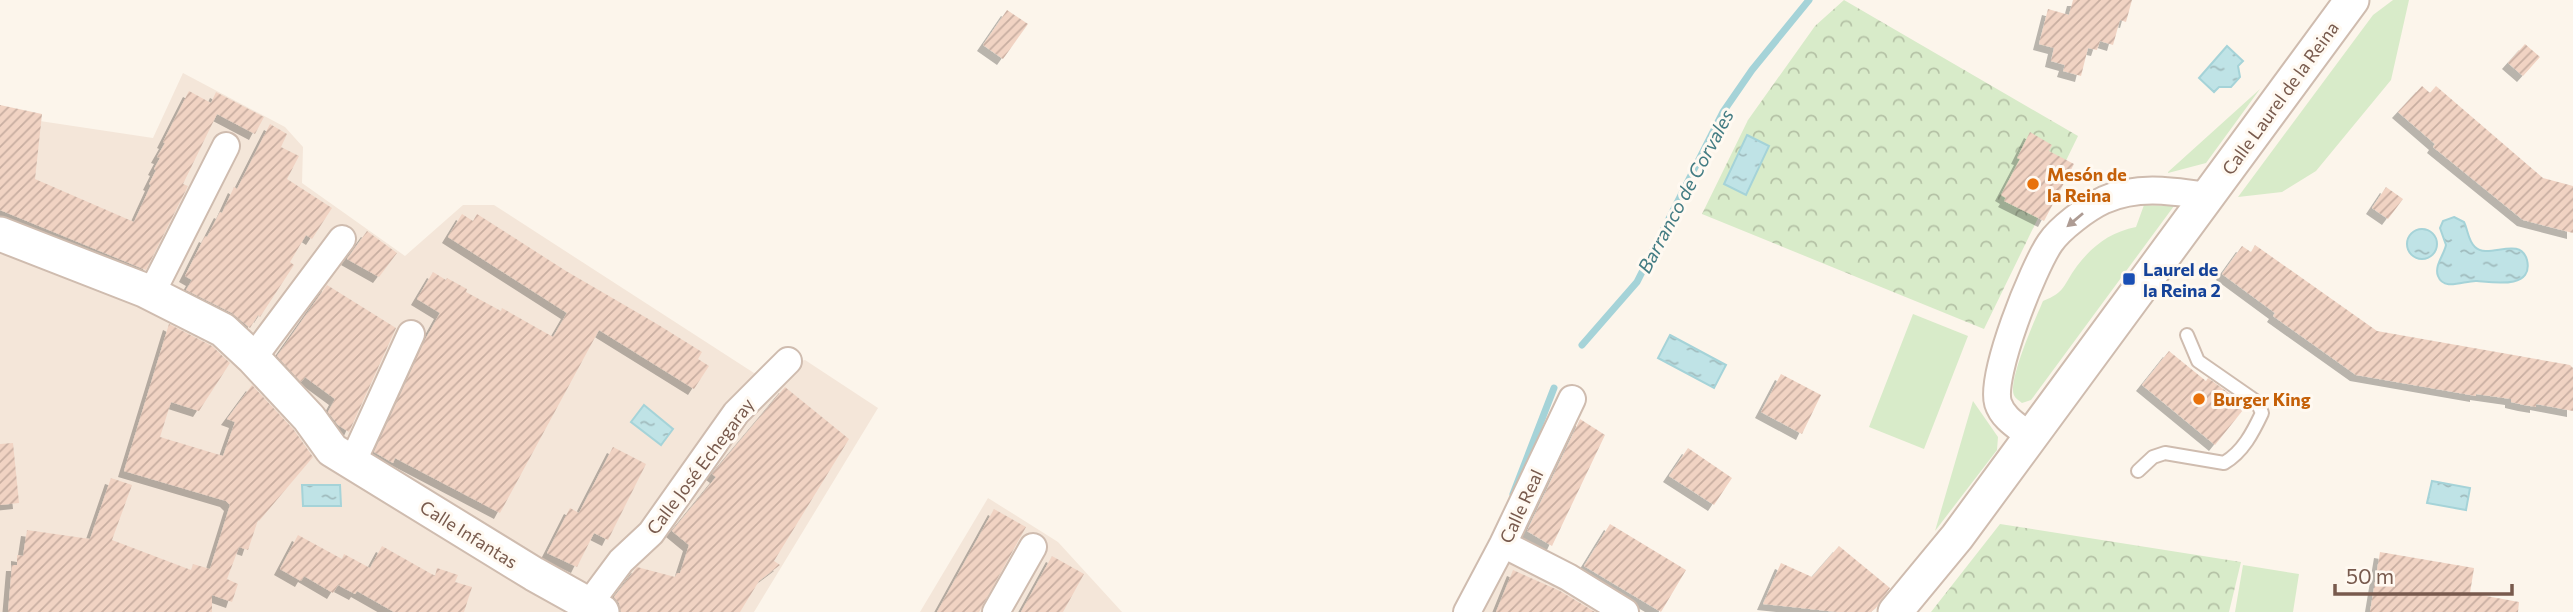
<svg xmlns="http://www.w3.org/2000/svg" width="2573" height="612" font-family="Commissioner,sans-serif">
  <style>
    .residential { fill: #f4e6d9 }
    .green { fill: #d8ebc9 }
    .forest { fill: url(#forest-crowns) }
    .water { fill: url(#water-ripples); stroke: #a5d3d8; stroke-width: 2 }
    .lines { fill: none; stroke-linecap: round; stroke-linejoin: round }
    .stream { stroke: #a5d3d8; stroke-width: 7 }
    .building { fill: url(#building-hatch); filter: url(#shadow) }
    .service-casing { stroke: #cfbcaf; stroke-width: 16 }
    .minor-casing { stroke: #cfbcaf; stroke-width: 30 }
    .tertiary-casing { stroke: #cfbcaf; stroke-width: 37 }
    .service { stroke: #fff; stroke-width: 12 }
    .minor { stroke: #fff; stroke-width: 26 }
    .tertiary { stroke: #fff; stroke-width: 33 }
    .oneway { fill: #ae9c94 }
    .food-dot { fill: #e8710a; stroke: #fff9f1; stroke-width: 2.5 }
    .transit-dot { fill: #1a4fb4; stroke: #fff9f1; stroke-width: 2.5 }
    .labels { text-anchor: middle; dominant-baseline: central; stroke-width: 6; stroke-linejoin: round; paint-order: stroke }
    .street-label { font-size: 18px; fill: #785a4d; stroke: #fff9f1 }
    .food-label { font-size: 18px; font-weight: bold; fill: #c56008; stroke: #fff9f1; text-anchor: start }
    .transit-label { font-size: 18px; font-weight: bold; fill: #164399; stroke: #fff9f1; text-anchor: start }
    .water-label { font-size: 19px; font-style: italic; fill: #437c83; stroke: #fff9f1 }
  </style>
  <defs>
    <pattern id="forest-crowns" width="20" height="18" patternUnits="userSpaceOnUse" patternTransform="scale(1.75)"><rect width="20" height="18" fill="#d8ebc9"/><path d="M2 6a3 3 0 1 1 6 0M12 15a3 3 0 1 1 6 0" fill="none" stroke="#b4c1a5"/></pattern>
    <pattern id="water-ripples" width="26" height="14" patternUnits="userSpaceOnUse" patternTransform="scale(1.75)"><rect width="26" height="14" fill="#bfe3e6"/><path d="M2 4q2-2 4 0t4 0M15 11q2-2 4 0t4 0" fill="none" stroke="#a0bbbd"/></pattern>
    <pattern id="building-hatch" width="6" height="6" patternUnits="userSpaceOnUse" patternTransform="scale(1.75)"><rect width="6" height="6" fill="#f1d3c3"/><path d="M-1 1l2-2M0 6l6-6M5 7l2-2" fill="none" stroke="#c8aea1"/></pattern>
    <filter id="shadow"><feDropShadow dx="-6" dy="6" stdDeviation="0" flood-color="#0004"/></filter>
  </defs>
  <rect width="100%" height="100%" fill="#fcf5eb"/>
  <path class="residential" d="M183,73l102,54 18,20 -1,36 103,73 58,-51h31l260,168 51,-13 73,48 -124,204h-754v-497l153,23z
    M988,498l70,44 64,70h-202z
    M1505,539l112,73h-153z"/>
  <path class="green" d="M2393,0h16l-18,80 -75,91 -34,21 -44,5 135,-182z
    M2260,89l-54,74 -38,10v-1z
    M2144,205l30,1 -143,194 -9,3c-5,-4 -9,-6 -9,-13 0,-21 21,-68 30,-89 23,-9 20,-16 34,-35 16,-21 34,-34 59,-39z
    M1913,314l55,22 -44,113 -55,-22z
    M1973,401l25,36 -1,13 -62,81z
    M2243,565l56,9 -6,38h-58z"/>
  <path class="forest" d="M1844,0l234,136 -94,193 -282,-115 46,-94 67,-94z
    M2000,524l241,38 -12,50h-298z"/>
  <path class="water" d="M2227,46l16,15 -5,5 2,11 -9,10h-12l-5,5 -15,-14z
    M1747,135l22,11 -23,49 -22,-11z
    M2454,217l10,5c4,8 4,19 11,25 13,13 45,-12 52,13 7,30 -36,22 -50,21 -12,-1 -33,11 -39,-5 -4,-10 6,-21 8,-31l-6,-17 3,-7z
    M2407 244a15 15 0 1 1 30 0a15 15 0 1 1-30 0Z
    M1670,335l56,30 -12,23 -56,-30z
    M644,405l29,24 -12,16 -30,-23z
    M2432,481l38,7 -4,22 -39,-7z
    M302,485h38l1,21h-38z"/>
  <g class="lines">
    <path class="stream" d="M1582,345l55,-63 86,-170 29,-42 57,-70
      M1513,494l41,-106"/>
  </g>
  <path class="building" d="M2073,0h59l-6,22 -6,-2 -7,25 -13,-4 -3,9 -9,-2 -7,28 -18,-5 2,-6 -14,-4 3,-13 -15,-4 9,-35 21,6z
    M1007,10l21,14 -25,35 -20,-14z
    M2525,44l15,13 -17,19 -15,-13z
    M2422,86l8,7 6,-7 107,92 30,8v47l-50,-13 -90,-73 2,-3 -37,-32z
    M189,91l22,12 5,-11 48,25 -9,17 -38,-20 -34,70 5,2 -42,84 -146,-60v-105l42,9 -7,65 99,43 17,-37 -2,-1 7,-14 -2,-1 6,-11 -3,-1 8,-14 -2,-1z
    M270,124l17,10 -6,13 18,9 -12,23 45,29 -20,31 -6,-4 -16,27 4,3 -34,52 -2,-2 -8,13 -18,-15 -46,-23 6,-10 -7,-4 20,-40 2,1 13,-25 2,1 12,-26 3,2z
    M2030,132l22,13 -3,6 25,13 -30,57 -40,-20 2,-3 -5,-3 19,-36 -3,-1z
    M2386,187l17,12 -15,20 -16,-11z
    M462,214l11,7 4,-7 89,57 91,53 45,28 -4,7 11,7 -15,23 -95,-59 -99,183 -105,-55 -2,5 -19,-11 52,-114 14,-25 -23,-14 16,-27 13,8 1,-2 20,11 -1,3 35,19 1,-3 51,29 14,-24 -119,-76z
    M367,231l30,22 -18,24 -32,-18z
    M2255,245l122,86 193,34 3,3v43l-37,-7v3l-12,-2 -13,-3v-3l-35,-5v2l-120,-21 -83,-59 2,-3 -53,-39 20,-28 9,6z
    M327,285l69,43 -47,104 -11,-7 -10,-13 7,-13 -30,-22 -4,5 -24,-26z
    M169,324l43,22 18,17 -31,48 -28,-9 -11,35 63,19 12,-34 -8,-3 25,-34 42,45 19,27 -54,64 -1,-1 -10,30 -9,-3 -12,32 11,5 -6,18 -20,-7v17h-204l4,-47h5v-10l6,1 4,-26 63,9 21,-61 21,7 -20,55 79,30 2,-6 17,5 20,-64 -4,-4 -102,-30z
    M2169,351l37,30 2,-3 21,15 10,8 -3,3 7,6 -28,35 -73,-60z
    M1781,374l40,21 -19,39 -41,-22z
    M785,387l64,52 -75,122 6,4 -21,16 -19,31h-119l-2,-9 -5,-6 23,-30 38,10 2,-4h3l9,-28 -17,-14 44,-54 -4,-3z
    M1580,419l25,16 -53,111 -25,-15z
    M13,443l6,60 -19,2v-61z
    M613,447l33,17 -38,76 -14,-7 -17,34 -30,-14 23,-45 9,5z
    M1688,448l44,30 -18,27 -45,-29z
    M994,509l32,18 -47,85h-42z
    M1610,524l76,46 -25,42 -77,-46z
    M298,535l44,24 2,-5 26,14 12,-22 53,30 2,-8 21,7 -3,7 17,5 -8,25h-70l-37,-21 -2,3 -17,-9 -5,8 -29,-17 -3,5 -21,-12z
    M1839,546l51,42 -14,20 -5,4h-34l-74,-8 18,-41 31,14z
    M2380,552l94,16 -4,25 49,9 -1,10h-148z
    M1052,556l32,18 -21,38h-42z
    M1513,570l47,21 35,21h-99z"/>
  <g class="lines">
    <defs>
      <path id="service" d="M2138,471l15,-14 12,-4 59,10c19,-11 29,-31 38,-50l-5,-11 -59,-41 -11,-26"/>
      <path id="minor" d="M151,294l75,-148
        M253,358l89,-119
        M2031,437c-12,-10 -28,-18 -33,-34 -8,-28 35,-135 52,-160 10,-15 37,-35 54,-43 34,-15 68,-9 104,-4
        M353,461l58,-127
        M1503,544l65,33 57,35
        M583,612l38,-51 30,-28 85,-120 52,-52
        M996,612l37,-65
        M1467,612l36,-68 69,-145"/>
      <path id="tertiary" d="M0,234l144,56 79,40 30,28 56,60 23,32 202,124 68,38
        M1895,612l62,-75 395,-537"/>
    </defs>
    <use href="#service" class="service-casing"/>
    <use href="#minor" class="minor-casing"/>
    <use href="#tertiary" class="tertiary-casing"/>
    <use href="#service" class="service"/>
    <use href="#minor" class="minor"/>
    <use href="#tertiary" class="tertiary"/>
  </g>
  <defs><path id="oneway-solid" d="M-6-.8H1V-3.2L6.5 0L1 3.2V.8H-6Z" transform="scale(1.75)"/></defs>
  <use class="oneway" href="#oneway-solid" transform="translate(2075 220) rotate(140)"/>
  <g class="food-dot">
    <circle cx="2033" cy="184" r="7"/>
    <circle cx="2199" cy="399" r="7"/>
  </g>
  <rect class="transit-dot" x="2122" y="272" width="14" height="14" rx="3.5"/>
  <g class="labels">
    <g class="street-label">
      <text transform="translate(2280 98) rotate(-54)">Calle Laurel de la Reina</text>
      <text transform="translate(700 466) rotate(-53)">Calle José Echegaray</text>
      <text transform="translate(1521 506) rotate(-65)">Calle Real</text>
      <text transform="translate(469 534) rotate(32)">Calle Infantas</text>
    </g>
    <g class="food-label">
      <text x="2047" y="174">Mesón de<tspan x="2047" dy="21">la Reina</tspan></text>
      <text x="2213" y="399">Burger King</text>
    </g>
    <g class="transit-label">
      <text x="2143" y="269">Laurel de<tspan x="2143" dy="21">la Reina 2</tspan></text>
    </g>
    <g class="water-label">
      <text transform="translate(1685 191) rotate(-62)">Barranco de Corvales</text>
    </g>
  </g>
  <path d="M2335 584v10h177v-10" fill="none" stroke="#785a4d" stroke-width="3.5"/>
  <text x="2346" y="584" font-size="21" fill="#785a4d" stroke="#fff9f1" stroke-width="5" paint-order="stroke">50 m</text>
</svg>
